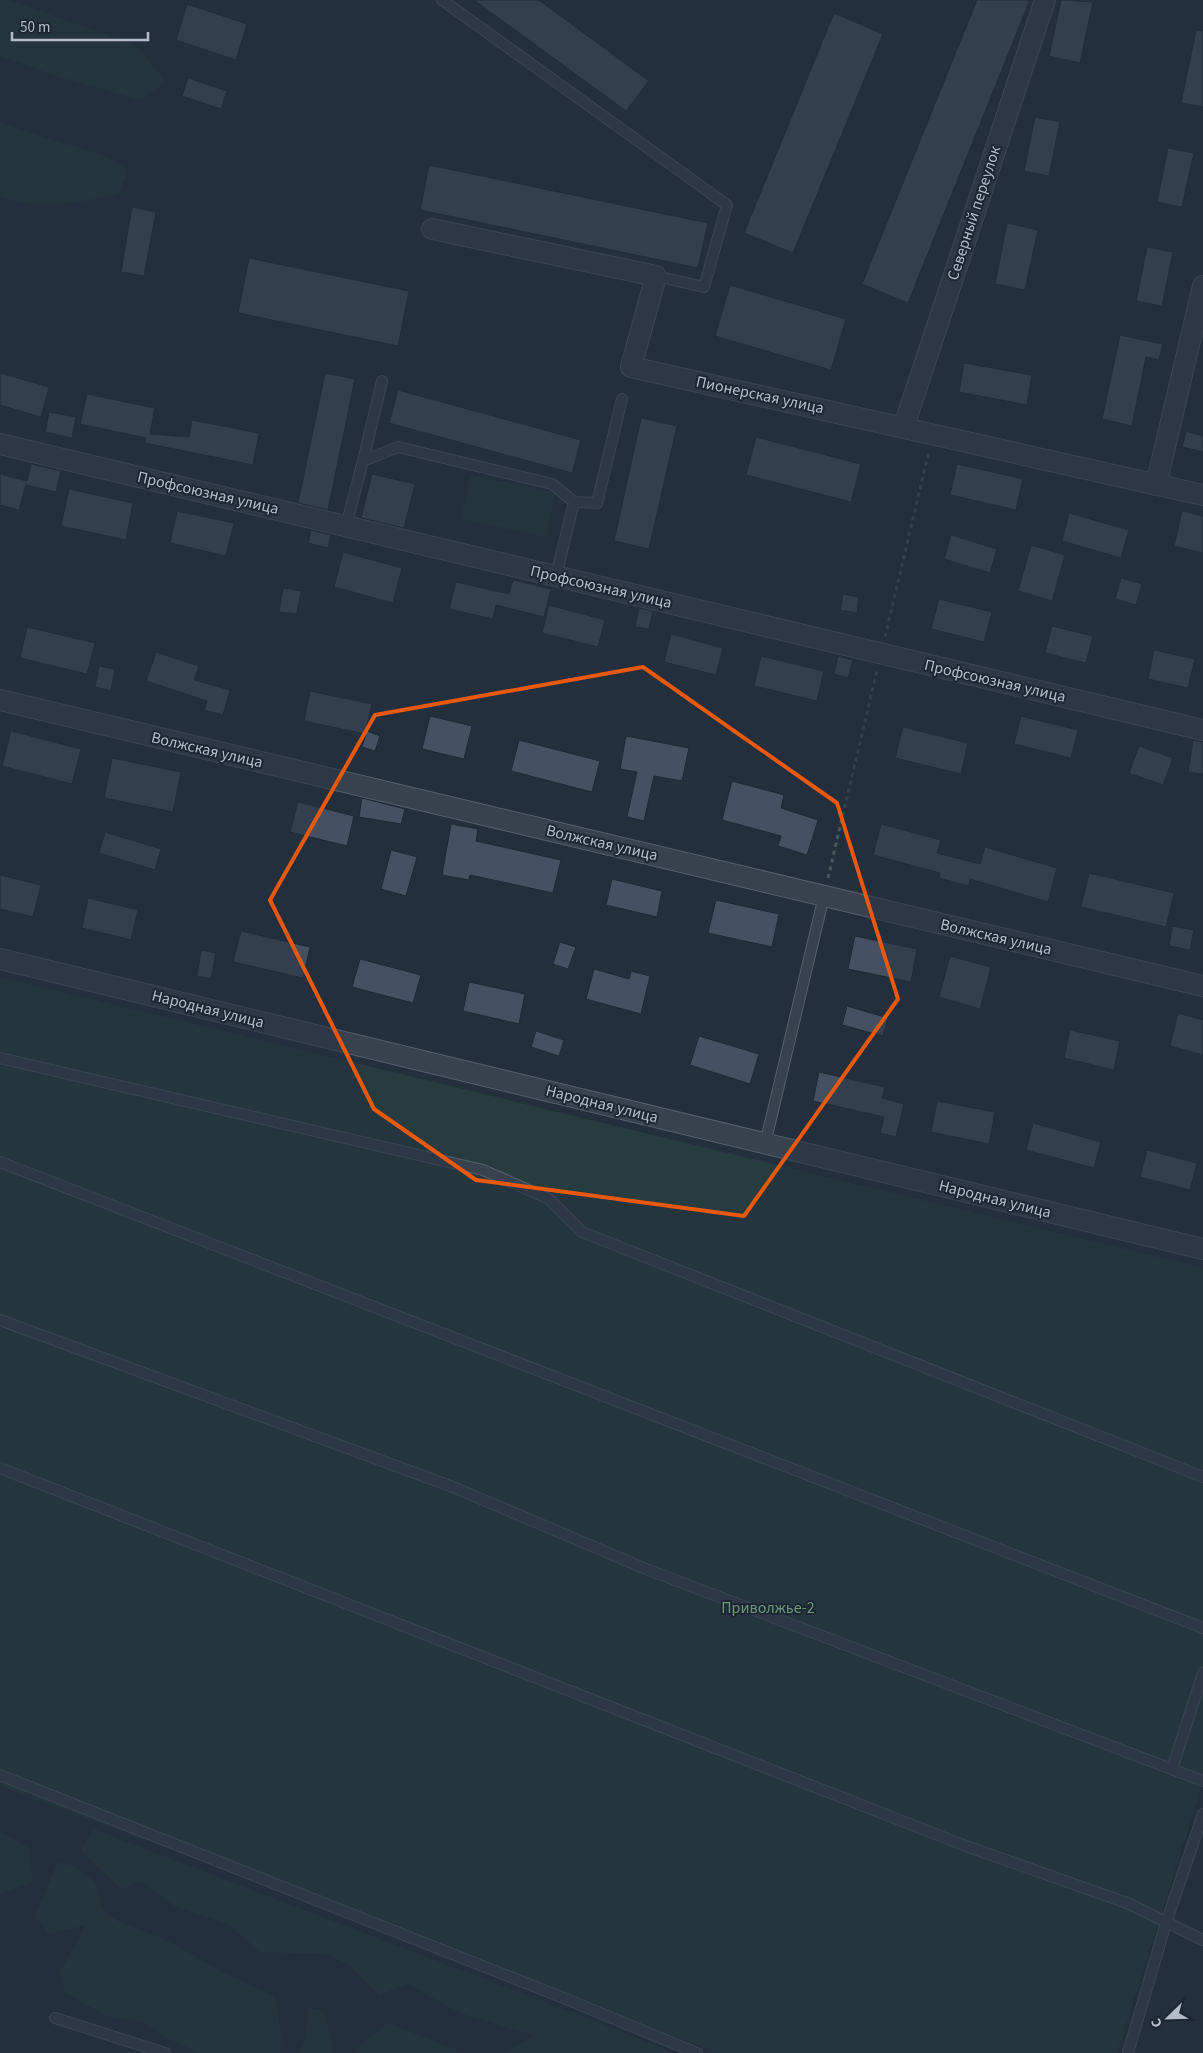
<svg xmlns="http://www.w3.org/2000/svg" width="1203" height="2053" font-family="'Source Sans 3',sans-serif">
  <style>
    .green { fill: #263c3f }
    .building { fill: #455162; stroke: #1f2835 }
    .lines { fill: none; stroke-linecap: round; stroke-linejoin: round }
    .service-casing { stroke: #565f6c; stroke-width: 12 }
    .minor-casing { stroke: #565f6c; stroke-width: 22 }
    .path { stroke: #44595c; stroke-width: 3; stroke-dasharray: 4 4; stroke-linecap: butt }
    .service { stroke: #38414e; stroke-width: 10 }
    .minor { stroke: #38414e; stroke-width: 20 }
    .marked { fill: none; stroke: #e8590c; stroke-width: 4; stroke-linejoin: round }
    .labels { text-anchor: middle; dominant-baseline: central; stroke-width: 4; stroke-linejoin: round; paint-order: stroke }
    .street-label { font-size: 16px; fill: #b4bcc9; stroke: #1d2633 }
    .park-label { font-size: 16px; fill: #6b9a76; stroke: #1d2633 }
  </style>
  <rect width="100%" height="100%" fill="#242f3e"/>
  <path class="green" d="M0,0h9l127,45 30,37 -25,18 -82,-23 -59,-21z
    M0,123l108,34 19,13 -8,24c-39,8 -81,18 -119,2z
    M471,475l84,18 -9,44 -85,-18z
    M0,977l1203,291v513l-86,272h-397l-720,-267z
    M93,1829l509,195 72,29h-170l30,-18 -72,-21 -54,-30 -29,11 -30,-30 -23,-11 -66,-2 -32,-28 -54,-18 -33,-25 -20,8 -40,-38z
    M0,1831l29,17 4,34 -33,11z
    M58,1862l16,4 21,16 7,28 16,11 48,19 58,33 51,23 6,40 -1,17h-81l-38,-18 -19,-13 -33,-5 -44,-24 -5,-21 26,-47 -38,9 -13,-18z
    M309,2008l14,3 10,34 -2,8h-31l5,-15z
    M388,2023l76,30h-107v-5z"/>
  <path class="building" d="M474,0h65l110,81 -23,30z
    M977,0h53l-122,303 -46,-19z
    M1061,0l32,2 -13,61 -31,-7z
    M187,4l60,20 -11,36 -60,-20z
    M834,13l49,21 -90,219 -49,-20z
    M1196,30l7,1v76l-22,-4z
    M188,78l39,13 -6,18 -39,-13z
    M1035,117l25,5 -11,54 -25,-5z
    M1168,148l26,5 -12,54 -25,-5z
    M429,165l279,58 -10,45 -278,-58z
    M132,207l24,5 -12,64 -23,-4z
    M1007,223l31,7 -13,60 -30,-6z
    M1147,247l26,5 -11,54 -26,-5z
    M249,258l160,33 -11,55 -160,-33z
    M730,285l116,34 -15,51 -116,-34z
    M1120,335l43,9 -4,16 -13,-3 -14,69 -30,-7z
    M964,363l68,12 -5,30 -68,-13z
    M0,373l49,14 -8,30 -41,-12z
    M325,373l30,6 -27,131 -30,-7z
    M398,390l183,50 -9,33 -183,-50z
    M87,394l68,14 -5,26 39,3 3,-17 67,13 -6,32 -108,-22 1,-5 -66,-14z
    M49,412l27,5 -4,21 -27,-6z
    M641,418l36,8 -28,123 -35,-8z
    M1186,431l17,5v16l-21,-5z
    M756,437l105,27 -10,38 -105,-27z
    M31,464l30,7 -5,21 -30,-7 -7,25 -19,-5v-31l27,7z
    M957,464l66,15 -7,31 -66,-15z
    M372,474l43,10 -11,44 -43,-10z
    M69,489l64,14 -7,37 -65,-14z
    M177,511l57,12 -8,33 -56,-13z
    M1182,511l21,5v37l-29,-7z
    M1069,513l60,17 -8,28 -59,-17z
    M311,530l20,5 -3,13 -20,-5z
    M951,535l46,14 -7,24 -46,-14z
    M1031,545l34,10 -13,46 -34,-10z
    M343,552l59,16 -9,35 -59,-16z
    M1121,578l21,6 -6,21 -21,-6z
    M513,580l38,9 -7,28 -48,-12 -3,14 -44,-10 7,-27 53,12z
    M283,588l18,3 -4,23 -18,-2z
    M843,594l16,3 -2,16 -17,-3z
    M939,599l53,13 -8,30 -53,-13z
    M549,605l56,15 -7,27 -56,-14z
    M639,608l14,3 -4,18 -14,-2z
    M1052,626l41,10 -7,27 -41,-10z
    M27,627l68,16 -8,31 -67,-16z
    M671,634l52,14 -7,27 -52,-13z
    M1154,650l41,9 -7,29 -40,-9z
    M156,652l43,14 -5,14 36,10 -7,25 -19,-5 3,-9 -61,-20z
    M761,656l63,15 -7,30 -63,-15z
    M838,656l15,4 -5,18 -14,-4z
    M99,666l16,3 -4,22 -16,-4z
    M310,691l62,13 -7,30 -61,-13z
    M430,716l42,10 -8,33 -42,-10z
    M1021,716l57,14 -7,28 -57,-14z
    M903,727l65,16 -7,31 -66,-16z
    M11,731l70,18 -9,35 -70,-18z
    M367,731l13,5 -5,15 -13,-4z
    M626,736l63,12 -7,33 -28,-5 -10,45 -17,-4 10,-45 -17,-3z
    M519,740l81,21 -8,31 -81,-21z
    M1193,740l10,2v32l-15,-2z
    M1139,746l34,12 -10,27 -34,-12z
    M112,758l69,14 -8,40 -69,-14z
    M732,781l52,14 -3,13 37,12 -11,35 -29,-9 3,-10 -59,-16z
    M362,798l43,11 -4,15 -42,-7z
    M298,802l56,14 -7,30 -57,-14z
    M451,824l27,5 -2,12 85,19 -8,33 -83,-18 -1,5 -27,-5z
    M881,824l60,16 -4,13 43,11 5,-17 72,21 -9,34 -78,-23 -1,7 -30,-8 1,-5 -67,-18z
    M105,832l56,17 -6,21 -56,-17z
    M391,850l26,7 -11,39 -25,-7z
    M1089,873l85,20 -8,34 -85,-20z
    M0,875l41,10 -8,32 -33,-8z
    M612,879l50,12 -5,26 -51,-12z
    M88,898l50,12 -7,30 -49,-12z
    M716,900l63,14 -7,33 -64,-14z
    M1172,926l22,4 -4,20 -21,-4z
    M241,931l69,16 -7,31 -70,-16z
    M855,936l62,13 -6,33 -63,-13z
    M560,942l16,5 -8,22 -15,-5z
    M201,950l15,3 -5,26 -14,-3z
    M950,956l41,11 -11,42 -41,-12z
    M360,959l61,16 -8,28 -61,-16z
    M594,969l35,10 2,-8 19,5 -9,38 -55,-15z
    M469,982l56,12 -6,30 -56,-13z
    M847,1006l41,12 -5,18 -41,-11z
    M1178,1013l25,7v35l-33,-9z
    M1070,1030l50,11 -6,29 -50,-12z
    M536,1031l28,9 -5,16 -28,-9z
    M699,1036l60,18 -9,30 -60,-19z
    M819,1072l66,15 -3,11 22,6 -8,33 -16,-4 4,-16 -71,-16z
    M937,1101l58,11 -6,32 -58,-12z
    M1033,1123l68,19 -7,26 -68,-18z
    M1147,1150l50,13 -7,27 -50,-13z"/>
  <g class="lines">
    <defs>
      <path id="service" d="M442,0l285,205 -23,82 -48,-11
        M363,461l19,-80
        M574,502l23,1 25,-104
        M346,526l17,-65 35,-14 154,37 22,18 -18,74
        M0,1058l483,112 66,29 33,33 621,245
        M765,1144l59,-248
        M0,1162l1203,466
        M0,1320l453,167 193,82 557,212
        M0,1468l966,378 161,57 76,37
        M1172,1769l31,-96
        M0,1775l566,224 131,54
        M55,2018l110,35
        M1128,2053l38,-130 37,-109"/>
      <path id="minor" d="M432,229l224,47 -25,91 572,128
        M904,426l141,-426
        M0,444l1203,286
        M1156,485l47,-199
        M0,700l1203,286
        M0,959l1203,290"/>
    </defs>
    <use href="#service" class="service-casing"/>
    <use href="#minor" class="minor-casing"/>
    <path class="path" d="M885,637l44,-186
      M828,878l49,-208"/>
    <use href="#service" class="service"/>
    <use href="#minor" class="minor"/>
  </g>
  <path d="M0 0H1203V2053H0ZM643,667l194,136 61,196 -154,217 -268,-36 -102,-71 -104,-209 105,-185z" fill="#242f3e" fill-opacity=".55" fill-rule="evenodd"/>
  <path class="marked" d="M643,667l194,136 61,196 -154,217 -268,-36 -102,-71 -104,-209 105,-185z"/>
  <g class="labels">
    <g class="street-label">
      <text transform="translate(974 213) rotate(-72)">Северный переулок</text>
      <text transform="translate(760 395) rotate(12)">Пионерская улица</text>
      <text transform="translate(208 493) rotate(13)">Профсоюзная улица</text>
      <text transform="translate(601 587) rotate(13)">Профсоюзная улица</text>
      <text transform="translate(995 681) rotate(13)">Профсоюзная улица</text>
      <text transform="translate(207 750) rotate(13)">Волжская улица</text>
      <text transform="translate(602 843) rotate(13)">Волжская улица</text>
      <text transform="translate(996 937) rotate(13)">Волжская улица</text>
      <text transform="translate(208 1009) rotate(14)">Народная улица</text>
      <text transform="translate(602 1104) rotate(14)">Народная улица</text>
      <text transform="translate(995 1199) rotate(14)">Народная улица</text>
    </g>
    <g class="park-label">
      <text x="768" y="1608">Приволжье-2</text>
    </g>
  </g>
  <g transform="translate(1168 2018) rotate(247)" stroke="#1d2633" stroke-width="4" paint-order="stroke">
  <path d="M0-4L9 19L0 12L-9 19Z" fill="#b4bcc9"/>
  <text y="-8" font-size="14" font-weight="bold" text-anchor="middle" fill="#b4bcc9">С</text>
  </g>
  <path d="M12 32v8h136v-8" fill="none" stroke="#b4bcc9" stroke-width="2.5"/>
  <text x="20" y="32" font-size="15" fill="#b4bcc9" stroke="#1d2633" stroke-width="4" paint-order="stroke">50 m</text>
</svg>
